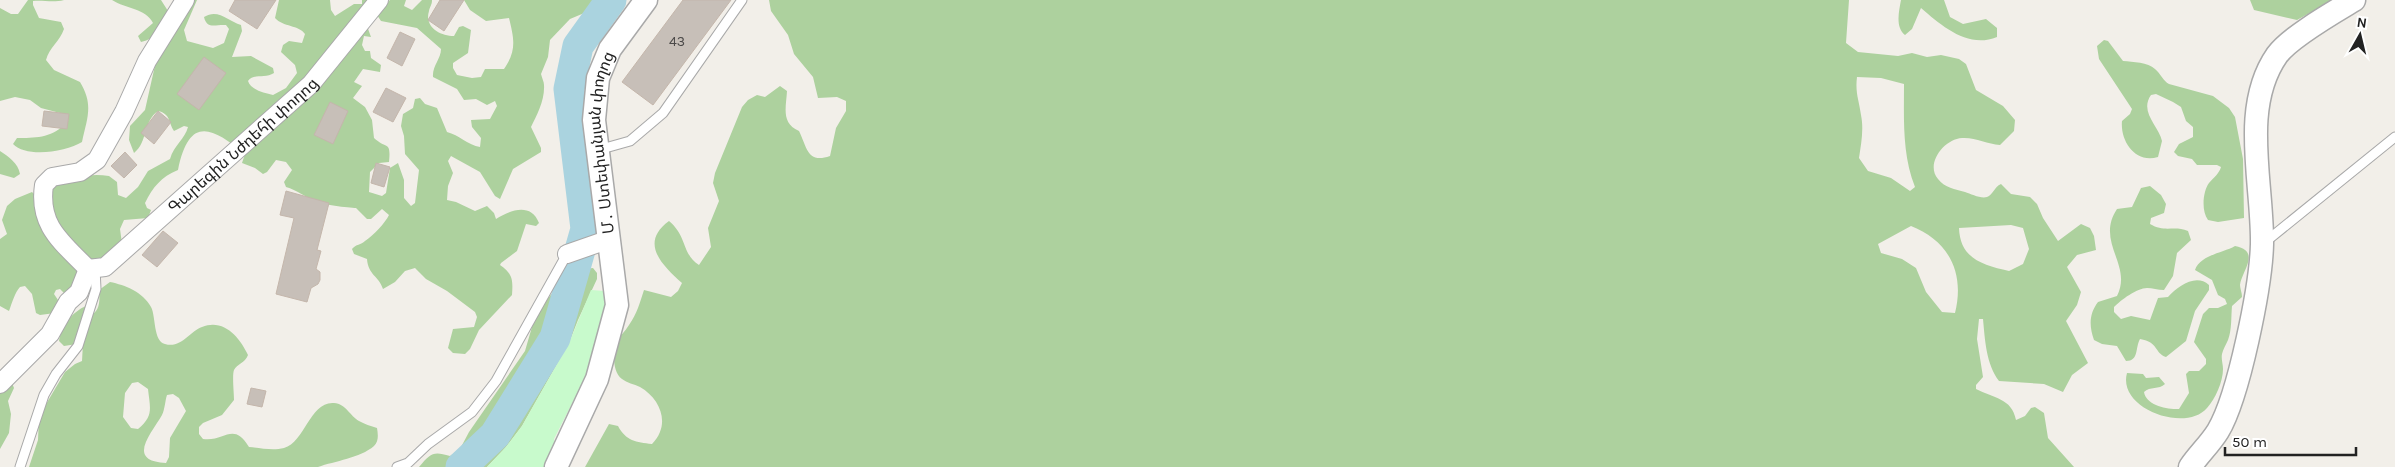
<svg xmlns="http://www.w3.org/2000/svg" width="2395" height="467" font-family="Karla,'Noto Sans Armenian',sans-serif">
  <style>
    .forest { fill: #add19e; fill-rule: evenodd }
    .park { fill: #c8facc }
    .lines { fill: none; stroke-linecap: round; stroke-linejoin: round }
    .river { stroke: #aad3df; stroke-width: 31 }
    .building { fill: #c7bfb8; stroke: #c4b6ab }
    .service-casing { stroke: #a9a9a9; stroke-width: 11 }
    .minor-casing { stroke: #a9a9a9; stroke-width: 20 }
    .tertiary-casing { stroke: #a9a9a9; stroke-width: 25 }
    .service { stroke: #fff; stroke-width: 9 }
    .minor { stroke: #fff; stroke-width: 18 }
    .tertiary { stroke: #fff; stroke-width: 22 }
    .labels { text-anchor: middle; dominant-baseline: central; stroke-width: 4; stroke-linejoin: round; paint-order: stroke }
    .number-label { font-size: 14px; fill: #4b4948 }
    .street-label { font-size: 16px; fill: #222; stroke: #fff }
  </style>
  <rect width="100%" height="100%" fill="#f2efe9"/>
  <path class="forest" d="M28,0h36c-11,3 -20,0 -31,1v4l6,13 22,4 3,7c-4,12 -15,19 -18,31l8,10 26,12c14,23 7,36 2,60 -16,10 -56,16 -69,2l4,-6c17,0 34,0 47,-13l-4,-12 -19,-5 -11,-8 -15,-3 -15,4v-93l11,6h7z
    M112,0h49l7,11c-3,14 -12,28 -27,31l-3,-6 15,-13c-8,-15 -27,-14 -41,-23z
    M186,0h11l-13,30 3,11 26,7 11,-5 5,-14 -3,-4c-10,-1 -19,5 -22,-8 14,-9 24,4 37,8l1,6 -10,26 19,-1 22,12 1,5c-9,6 -20,0 -26,8 3,9 16,12 25,14l13,-7 11,-15 -2,-8 -14,-13 2,-7 6,-4 13,2 3,-9c-6,-9 -22,-7 -30,-16l4,-18h51l1,10 4,6 19,-12h8v-4h11l-6,26 4,11 -7,-1 -2,9 3,6h5l1,7 10,7 -1,7 -17,-3 -9,13 8,4 -9,12 12,9 7,13 2,18c13,12 17,2 15,24l-10,1 -9,9 -1,20 13,4 4,-3 4,-25 8,-5 6,17v18l7,8 4,-3 4,-33 -14,-16 -1,-18 -3,-10 2,-12 10,-6 2,-9 5,-1 5,6 12,4 10,24c12,3 21,13 33,15l1,-9 -9,-11 -1,-7 19,-1 7,-13 -2,-5 -8,4 -11,-6 -12,1 -7,-11 -24,-12c-1,-11 8,-18 8,-28l-24,-21 -36,-7 -4,-6 1,-4 12,-11h16l-2,6 8,4 10,-10h10c0,5 -2,6 -3,11 -5,16 11,25 25,25l5,-9 4,-1 8,4 -3,23 -15,10v5l4,7 15,3 9,-1 4,-8h19c13,-19 10,-30 5,-51l-23,3 -16,-11 -6,-10h128v7l-3,4 -19,8 -20,21 -2,17 -7,17c1,4 3,8 3,11 1,15 -7,30 -13,42l10,21v4l-28,17 -13,30 -5,-3 -15,-24 -29,-16 -3,5 5,12 -5,13 -1,14 9,2 19,9 12,-5 7,7 2,6c14,-9 35,-17 43,4l-3,3 -10,-2 -9,27 -16,12 -1,2c13,9 13,15 12,30l-33,35 -9,19 -5,5 -12,-1 -5,-5 5,-19 21,-2 3,-10 -2,-5 -28,-21 -21,-12 -11,-11 -10,3 -10,11 -12,7c-4,-13 -15,-14 -16,-30l-13,-5 -2,-5c4,-5 9,-4 13,-8 9,-6 20,-18 24,-26l-7,-6 -11,10h-4l-11,-11c-7,0 -36,-4 -40,-6 -11,-5 -19,-12 -30,-15l-2,-5 8,-12 -6,-8 -10,-2 -9,12 -4,2 -8,-6 -13,-5 3,-9c-34,-28 -56,-38 -67,16 -17,7 -25,17 -33,33l2,5 4,2 -3,8 -24,2 -4,9 3,22 -56,45 -7,-7 -4,1 -2,4 6,9 -5,10 -15,2 -4,-2 -4,-19 -7,-8 -5,1c-5,5 -8,16 -11,24l-9,-5v-67l7,-5 -5,-14 5,-14 8,-7 17,-7 4,4c21,-15 47,-24 73,-20l8,6 1,13 8,3 12,-11 10,-16 22,-12c4,-14 15,-20 18,-32l-4,-1 -10,5c-6,-9 -3,-17 -16,-20 -15,10 -10,31 -24,42l-5,-13 1,-14 15,-16 11,-49z
    M769,0h1080l-3,43 12,9 40,4 14,-3 15,4 14,-2 18,4 7,5 10,26 27,16 12,14 -1,11 -14,14c-13,-1 -25,-8 -38,-7 -18,1 -37,26 -24,41 7,9 17,10 27,13 6,2 16,7 22,5 6,-2 7,-10 14,-13l10,10 19,3 7,7 6,14 15,23 23,-17 9,4 4,8 2,14 -19,5 -10,12 14,25 -4,13 -11,16 22,42 -16,12 -9,17 -19,-8 -45,-3c-13,-17 -14,-41 -16,-62h-4l-2,20 6,38 -7,8v4c17,9 36,9 40,31l9,-4 6,-8 4,-1 9,6 4,25 26,29h-1489l24,-43 9,2c8,15 18,16 34,18 19,-19 9,-45 -12,-57 -6,-3 -13,-4 -18,-8 -6,-4 -8,-14 -8,-21 -1,-19 6,-19 15,-33 8,-11 11,-23 15,-35l27,7 7,-6 4,-8c-20,-18 -43,-40 -13,-62 19,16 12,32 30,44l12,-18 -3,-19 11,-27 -6,-18 2,-10 27,-66 6,-7 9,-5 8,2 15,-11 7,5c-1,17 -6,32 12,40 8,16 8,33 31,25l6,-28 10,-17v-10l-9,-4 -19,1 -5,-21 -19,-23 -6,-19 -17,-24zM1857,77l24,1 23,6c0,35 -2,70 11,103l-5,4 -19,-13 -23,-7 -9,-13c2,-14 5,-28 2,-43 -2,-15 -6,-22 -4,-38zM2011,225l12,3 6,21 -6,15 -14,7c-26,-6 -49,-12 -50,-43zM1911,226c38,15 54,47 44,87l-13,-1 -16,-20 -10,-24 -14,-9 -21,-6 -3,-9z
    M1901,0h43l6,17 13,7 23,-5 11,9v9c-29,12 -55,-11 -76,-29l-9,21 -7,6c-10,-8 -6,-24 -4,-35z
    M2250,0h83l-36,20 -43,-10z
    M2104,40l4,1 15,20c10,1 25,1 32,8 6,5 8,12 14,15l44,12 16,12 6,9 8,42 1,59 -26,4 -10,-2c-7,-9 -5,-29 1,-37 5,-6 10,-9 12,-16l-4,-2h-20l-5,-6 -14,-3 -4,-4 5,-8 14,-7v-10l-7,-6 -5,-14 -8,-5 -17,-8 -5,1c-12,17 8,31 11,46l-4,16c-23,7 -38,-16 -36,-36l8,-7 2,-5 -33,-50 -2,-13z
    M0,151c9,6 18,12 20,23l-6,4 -14,-4z
    M2150,186l11,9 5,9 -2,9 -13,5 -1,6c15,9 24,1 38,7l3,9 -14,13 -4,23 -9,14c-6,0 -12,-2 -17,-2 -10,0 -26,12 -33,19v5l7,7 10,-3 19,4 8,-22 10,-1c10,-11 28,-24 41,-12v5l-14,21 -9,30 -20,16c-12,-4 -7,-15 -26,-18 -5,9 -1,22 -14,22l-9,-15 -15,-2 -8,-4c-5,-14 -5,-26 4,-38l19,-6c16,-31 -22,-54 0,-87l15,-2 9,-19z
    M2235,246c27,5 6,26 5,39 0,3 2,8 2,12l-10,9c-1,10 0,24 -4,34 -2,5 -5,9 -6,14 -1,5 1,10 1,15 0,13 -8,30 -16,39 -21,25 -90,1 -80,-35l16,1 3,4 13,-1 6,7c-6,6 -15,2 -21,8 2,13 23,18 35,17l10,-16 -3,-19 3,-3h10l7,-7v-5l-12,-17 9,-28 6,-6h9l9,-4 -2,-5 -7,-4 -6,-15 -17,-10c5,-15 28,-17 40,-24z
    M593,268l4,5v6l-19,41 -9,23 -47,83 -16,21 -19,20h-68c12,-14 14,-16 31,-11l10,-7 9,-17 56,-81 9,-31 11,-18 24,-29 6,-3z
    M110,282c15,3 33,10 41,25 5,9 2,34 14,37 16,5 25,-13 37,-17 22,-9 38,11 46,28 -3,8 -11,9 -14,15 -2,5 0,23 0,30l-12,15 -19,8 -4,4v7l4,5c22,3 30,-18 46,8 11,1 24,4 35,1 21,-6 26,-47 50,-45 12,1 16,13 25,18 5,3 12,5 18,7 1,6 2,13 -3,18 -14,12 -39,15 -56,21h-289l9,-27 1,-24 26,-44 10,-8 7,-3 1,-18 -19,3 -5,-5c2,-15 13,-29 27,-35l3,11c11,-6 11,-15 10,-27zM138,382l10,7c2,19 6,27 -10,40l-7,-1 -8,-11 2,-24 7,-10zM173,394l6,4 7,13 -16,27 -1,19 -3,6c-41,-2 -14,-30 -4,-48 3,-6 3,-14 5,-20z
    M12,383l2,5 -6,13 3,13 -2,19 -9,16v-60z"/>
  <path class="park" d="M591,290l14,1 5,13 -9,52 -15,20 -32,63 7,28h-74l19,-20 16,-21 47,-83z"/>
  <g class="lines">
    <path class="river" d="M461,467l34,-32 60,-97 31,-109 -17,-140 9,-43 33,-46"/>
  </g>
  <path class="building" d="M235,0h41l-19,29 -28,-18z
    M440,0h24l-20,31 -16,-11z
    M683,0h48l-78,105 -31,-23z
    M400,32l15,7 -13,27 -15,-8z
    M204,57l22,16 -27,37 -22,-16z
    M386,88l20,10 -13,24 -20,-10z
    M330,102l18,9 -15,33 -19,-9z
    M44,111l25,3 -2,15 -25,-3z
    M158,111l13,11 -17,22 -13,-11z
    M125,152l12,13 -13,13 -13,-12z
    M376,163l14,4 -6,20 -13,-4z
    M286,191l43,12 -12,47 4,1 -5,18 4,3v8l-2,4 -7,4 -4,14 -31,-8 18,-76 -14,-3z
    M163,231l15,12 -21,24 -15,-12z
    M251,388l15,3 -4,16 -15,-3z"/>
  <g class="lines">
    <defs>
      <path id="service" d="M598,150l32,-9 33,-28 79,-113
        M2264,243l131,-106
        M20,467l24,-72 12,-21 22,-28 18,-57 -1,-21
        M397,467l11,-4 20,-19 44,-32 24,-31 71,-127"/>
      <g id="minor">
        <path d="M567,254l43,-15"/>
        <path id="s1" d="M88,269l17,-2 206,-183 68,-84"/>
        <path d="M88,269c-26,-27 -50,-43 -44,-84l8,-8 28,-5 17,-12 27,-48 23,-51 38,-61"/>
        <path d="M0,384l50,-50 18,-32 11,-10 9,-23"/>
      </g>
      <g id="tertiary">
        <path id="s2" d="M556,467l41,-88 20,-74 -23,-185 4,-42 12,-29 36,-49"/>
        <path d="M2190,467c9,-13 20,-23 28,-36 21,-35 43,-146 44,-187 1,-61 -22,-136 15,-189 13,-18 57,-43 77,-55"/>
      </g>
    </defs>
    <use href="#service" class="service-casing"/>
    <use href="#minor" class="minor-casing"/>
    <use href="#tertiary" class="tertiary-casing"/>
    <use href="#service" class="service"/>
    <use href="#minor" class="minor"/>
    <use href="#tertiary" class="tertiary"/>
  </g>
  <g class="labels">
    <g class="number-label">
      <text x="677" y="41">43</text>
    </g>
    <g class="street-label">
      <text stroke="none"><textPath href="#s1" startOffset="201">Գարեգին Նժդեհի փողոց</textPath></text>
      <text stroke="none"><textPath href="#s2" startOffset="338">Մ․ Ստեփանյան փողոց</textPath></text>
    </g>
  </g>
  <g transform="translate(2360 35) rotate(8)" stroke="#ffffff" stroke-width="4" paint-order="stroke">
  <path d="M0-4L9 19L0 12L-9 19Z" fill="#222222"/>
  <text y="-8" font-size="14" font-weight="bold" text-anchor="middle" fill="#222222">N</text>
  </g>
  <path d="M2225 447v8h131v-8" fill="none" stroke="#222222" stroke-width="2.5"/>
  <text x="2232" y="447" font-size="15" fill="#222222" stroke="#ffffff" stroke-width="4" paint-order="stroke">50 m</text>
</svg>
